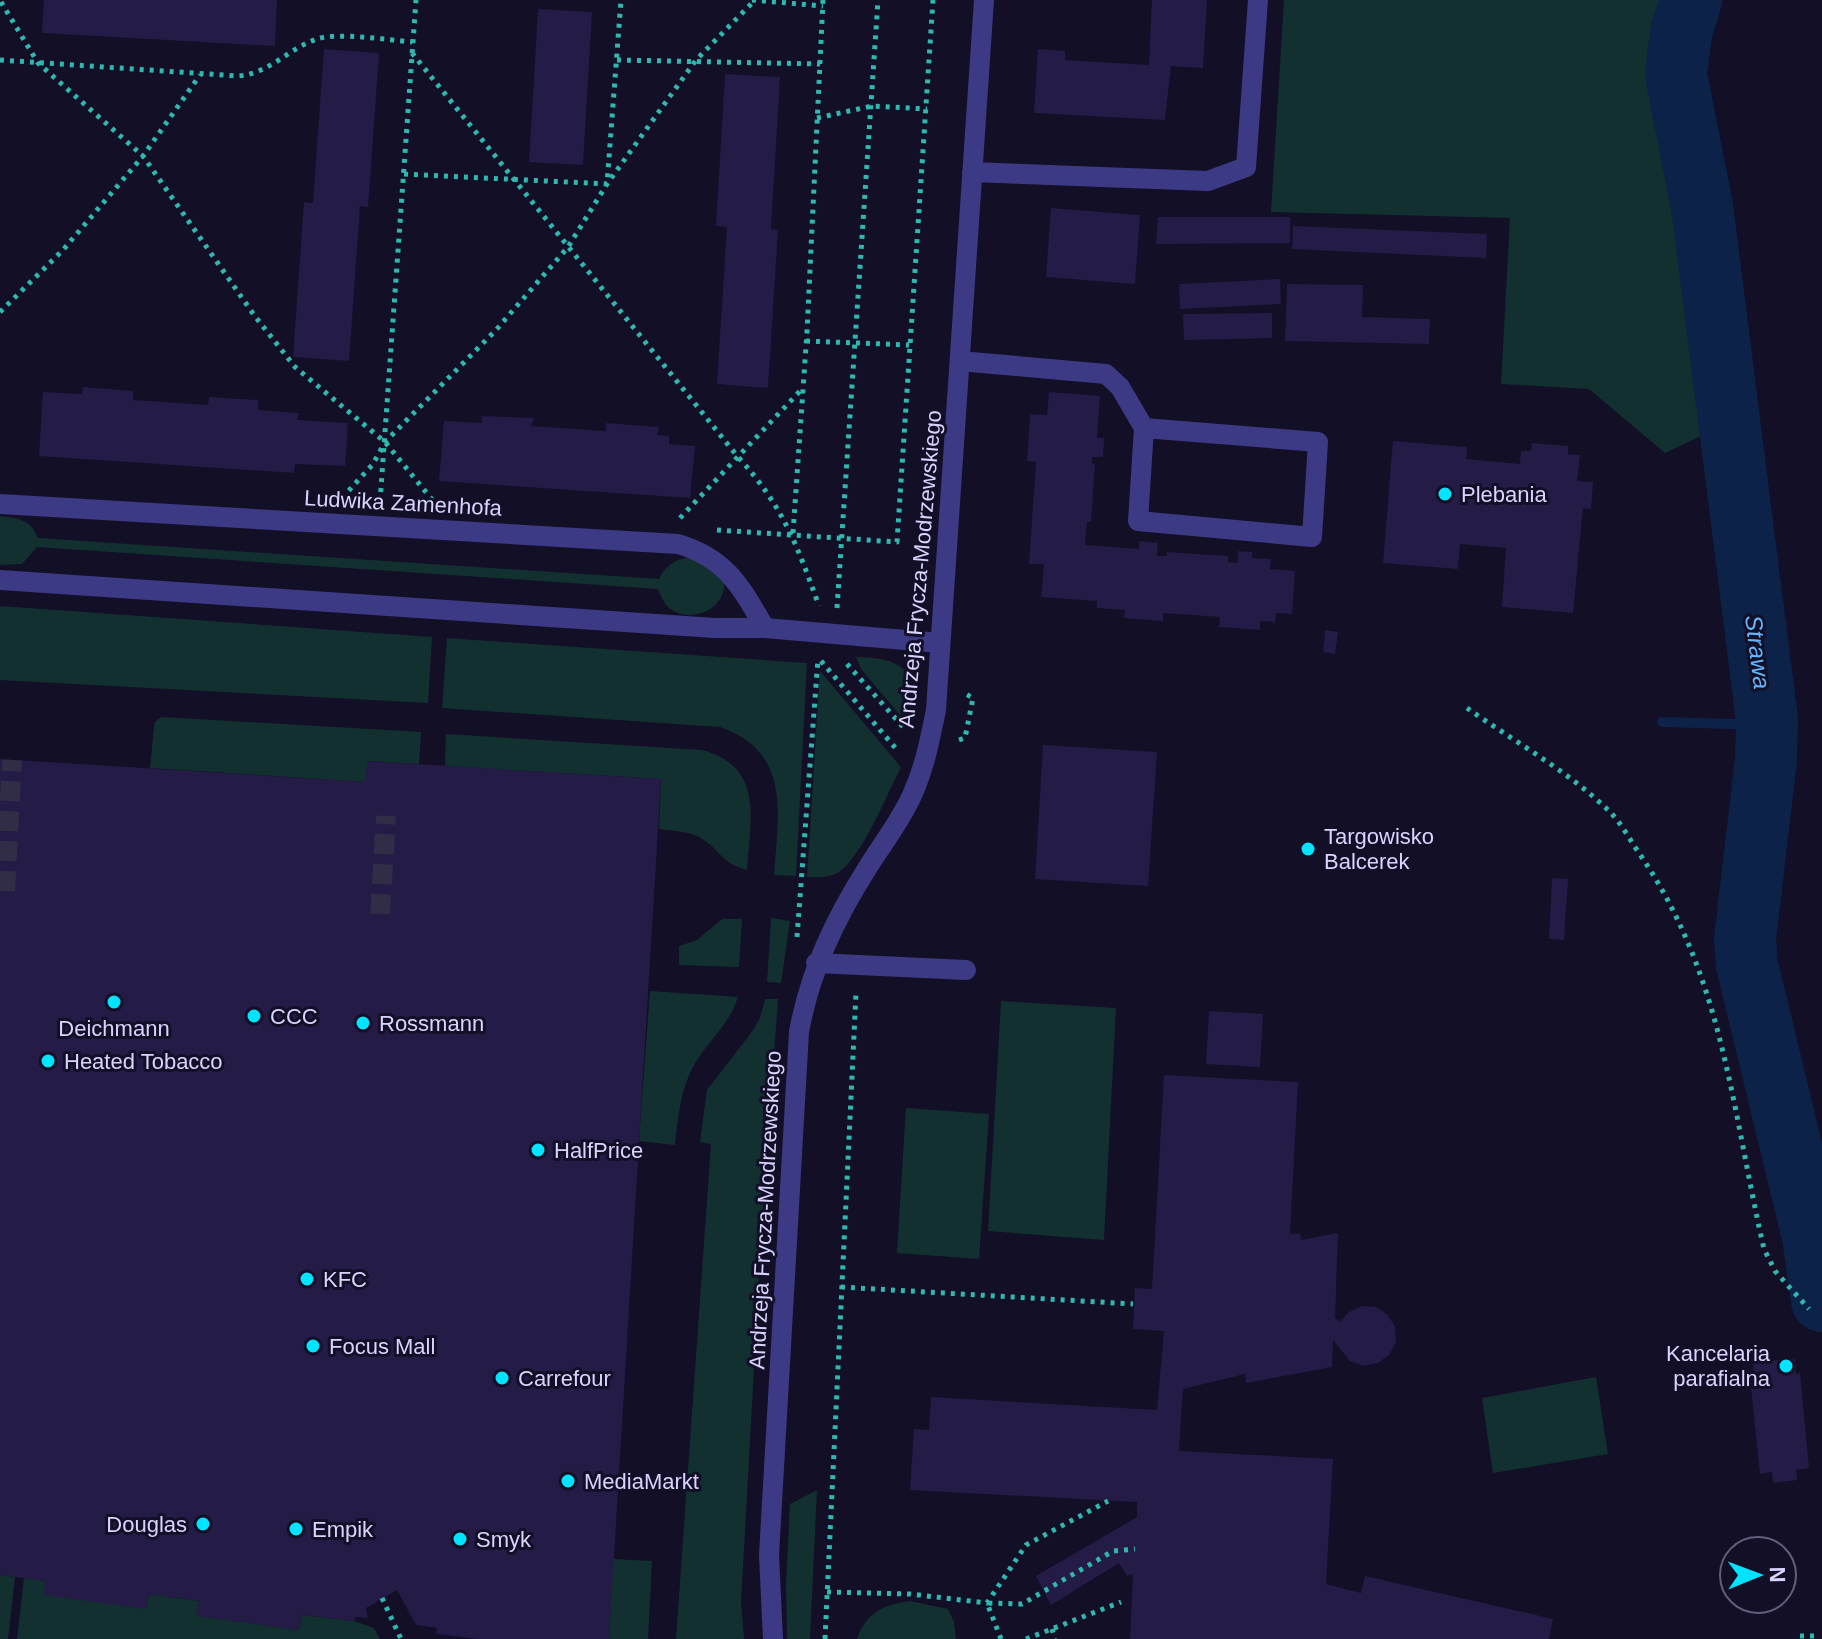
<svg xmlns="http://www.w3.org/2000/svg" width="1822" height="1639" font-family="Helvetica,sans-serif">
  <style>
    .green { fill: #12302f }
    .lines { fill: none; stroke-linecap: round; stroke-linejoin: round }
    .stream { stroke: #0c2248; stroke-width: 10 }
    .river { stroke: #0c2248; stroke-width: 62 }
    .building { fill: #241b47 }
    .minor-tunnel { stroke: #312d47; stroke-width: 20; stroke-dasharray: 20 10; stroke-linecap: butt }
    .path { stroke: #2fb8b0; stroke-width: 5; stroke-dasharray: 4 6; stroke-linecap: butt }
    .minor { stroke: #3d3a85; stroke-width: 20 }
    .poi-dot { fill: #00e5ff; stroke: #130f26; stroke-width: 3 }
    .labels { text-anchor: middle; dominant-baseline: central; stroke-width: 6; stroke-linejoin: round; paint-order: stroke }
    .poi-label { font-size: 22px; fill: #d9d4ff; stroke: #130f26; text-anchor: start }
    .street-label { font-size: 22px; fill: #d9d4ff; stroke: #130f26 }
    .water-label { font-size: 24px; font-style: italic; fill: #62b6ff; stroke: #130f26 }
  </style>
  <rect width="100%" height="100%" fill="#130f26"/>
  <path class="green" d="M1284,0h393l-10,72 27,151 26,204 -55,26 -76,-64 -88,-5 9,-166 -239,-6z
    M0,516c19,2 30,3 38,22l621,41c6,-14 23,-26 39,-19 9,4 18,15 26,22 3,28 -37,44 -57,24 -4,-5 -7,-11 -9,-17l-621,-42 -15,17 -22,1z
    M0,606l432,31 -4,66 -428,-23z
    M447,638l360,25 -11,213 -22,-1c4,-61 18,-123 -54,-148l-278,-19z
    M856,657c57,1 60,19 54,70l-49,-58z
    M820,671l81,96c-14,27 -38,88 -62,105 -9,6 -22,5 -32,5z
    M161,717l260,15 -2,32 -52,-3 -1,21 -216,-14 4,-41 1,-5z
    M446,734l256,16c63,17 48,70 45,120 -24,-6 -25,-17 -43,-30 -13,-9 -30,-9 -45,-11l2,-50 -216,-13z
    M771,918l19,3 -9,62 -14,-1z
    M722,919h20l-3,48 -60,-2v-19l18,-6z
    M650,991l88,6c-9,27 -25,39 -41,63 -16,25 -19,57 -22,85l-36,-4z
    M765,999h13l-16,224 -21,380 3,36h-68l35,-495 -11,-2 7,-52 47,-61 6,-11z
    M1001,1001l115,7 -12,232 -116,-9z
    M906,1108l83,6 -10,145 -82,-6z
    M1596,1377l12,77 -115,19 -11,-75z
    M817,1490l-7,149h-23l-1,-54 4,-81z
    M613,1559l39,2 -4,78h-39z
    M0,1575l15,2 -7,62h-8z
    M24,1578l21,3 101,28 3,-15 50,7 -2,15 102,14 3,-15 52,6 20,7 6,11h-363z
    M910,1601l38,8 6,13 2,17h-99c9,-26 27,-35 53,-38z"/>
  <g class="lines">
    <path class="stream" d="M1662,722l105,3"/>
    <path class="river" d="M1691,0l-10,33 -5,42 26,131 65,514 -1,40 -21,179 2,26 66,272 9,64"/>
  </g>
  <path class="building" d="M44,0h233l-2,46 -233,-13z
    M1152,0h55l-4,68 -32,-2 -6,54 -131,-7 4,-64 27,2v9l84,5z
    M538,9l54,3 -9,153 -54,-3z
    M324,49l55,4 -11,154 -8,-1 -11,155 -56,-4 11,-155 9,1z
    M725,74l55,3 -9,152 7,1 -10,158 -51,-4 10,-157 -11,-1z
    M1051,208l89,7 -5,69 -89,-7z
    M1158,217h132v26l-134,1z
    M1293,226l194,8 -1,24 -194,-9z
    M1280,279l1,25 -101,5 -1,-25z
    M1287,284l76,1 -1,32 68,2 -1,25 -144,-3z
    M1272,313v25l-88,2 -1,-26z
    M83,387l50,4v9l75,5 1,-8 49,3v10l41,3 -2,7 51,3 -3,43 -50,-2 -1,9 -255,-17 4,-64 39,2z
    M1049,392l51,4 -3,42h7l-1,19h-11v7h3l-4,58h-4l-2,23 54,4v-8l19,2 -1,13h10v-4l61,4v6l9,1 1,-12 14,1v6l19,1 -1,10 25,2 -3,43 -16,-1 -1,9 -15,-1v9l-41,-3 1,-10 -57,-4v8l-39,-3 1,-8 -28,-2v-7l-56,-4 3,-33h-15l7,-102 -9,-1 3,-47 17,1z
    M481,416l53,2 -3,8 75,5v-8l53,4 -2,8 12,1v8l26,2 -5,52 -251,-17 5,-60 38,2z
    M1393,441l74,6 -1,12 54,5 1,-13h10l1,-8 36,3v8l12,1 -3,26 16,1 -2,27 -8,-1 -10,105 -71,-6 4,-59 -46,-4 -2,25 -75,-6z
    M1325,630l13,2 -3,22 -12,-2z
    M1043,745l114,7 -9,134 -113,-7z
    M0,759l366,23 1,-21 294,18 -52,860h-130l-43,-5 1,-6 -21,-3 -19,-35 -31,18 2,10 -12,-1 -2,4 -52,-6 -3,15 -103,-14 3,-15 -50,-7 -3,15 -102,-14 1,-14 -45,-6z
    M1552,878l16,1 -4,61 -15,-1z
    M1209,1011l54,3 -3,53 -54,-3z
    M1164,1075l134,7 -8,152 10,-1 1,7 37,-7 -3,85 5,4 9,-10 13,-6 14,1 12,8 7,12 1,15 -7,13 -11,8 -14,3 -14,-5 -17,-21 -1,27 -86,16 -1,-9 -62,15 -4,62 154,8 -7,125 35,9 4,-17 188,43 -4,20h-419l3,-65 -6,2 -8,-13 -68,42 -15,-29 101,-59v-15l-227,-12 4,-61 15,1 2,-33 226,13 7,-79 -31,-2 2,-41 17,1z
    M1795,1358l1,16 4,-1 9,95 -13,2 1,10 -24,3 -1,-11 -12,2 -10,-96h4l-1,-15z"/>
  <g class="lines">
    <path class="minor-tunnel" d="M5,891l7,-131
      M380,914l6,-98"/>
    <path class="path" d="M752,0l71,6
      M1,2l37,61 105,93 111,159 41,52 90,75 49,60
      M412,53l326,404c45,49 59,88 81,149
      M0,60l238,16c31,-2 51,-28 79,-37 21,-7 72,1 95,3
      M617,60l203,4
      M817,118l55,-12 55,3
      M404,174l203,10 14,-184
      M0,312l63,-62 80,-94 57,-81
      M806,341l103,4
      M342,498l31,-34 12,-22 111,-112 72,-83 39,-63 89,-124 59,-60
      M380,502l36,-502
      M680,518l122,-129
      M717,530l180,12 36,-542
      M793,533l14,-201 16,-332
      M837,608l41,-608
      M821,661l77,90
      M847,664l57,64
      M1467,708c45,32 104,65 143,104 12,12 21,30 31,44 83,122 91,255 123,393l11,22 34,38
      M959,740l6,-2 8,-40 -9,-5
      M797,937l21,-278
      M841,1287l292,17
      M827,1592l83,2 77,9 39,-58 82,-44
      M382,1598l19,41
      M1052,1629l3,10
      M1800,1636h14l3,3
      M825,1639l31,-646
      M1001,1639l-14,-36 35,1 91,-53 22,-2
      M1026,1639l95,-37"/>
    <path class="minor" d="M972,172l236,9 38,-14 12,-167
      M960,361l146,13 14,13 24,41 174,14 -6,95 -174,-16 6,-93
      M0,504l678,40c48,14 63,43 87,84
      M0,580l715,48h50l175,15
      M816,963l150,7
      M773,1639l-4,-84 30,-523c11,-61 36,-113 69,-165 15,-24 34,-48 45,-74 12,-27 17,-54 23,-83l48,-710"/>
  </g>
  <g class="poi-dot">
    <circle cx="1445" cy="494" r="8"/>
    <circle cx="1308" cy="849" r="8"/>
    <circle cx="114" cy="1002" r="8"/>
    <circle cx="254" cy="1016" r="8"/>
    <circle cx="363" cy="1023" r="8"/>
    <circle cx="48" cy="1061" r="8"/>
    <circle cx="538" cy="1150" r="8"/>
    <circle cx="307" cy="1279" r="8"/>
    <circle cx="313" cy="1346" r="8"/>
    <circle cx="1786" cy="1366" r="8"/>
    <circle cx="502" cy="1378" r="8"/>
    <circle cx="568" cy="1481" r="8"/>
    <circle cx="203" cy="1524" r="8"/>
    <circle cx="296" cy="1529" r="8"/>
    <circle cx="460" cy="1539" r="8"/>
  </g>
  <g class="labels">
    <g class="poi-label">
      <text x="1461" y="494">Plebania</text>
      <text x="1324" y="836">Targowisko<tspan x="1324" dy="25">Balcerek</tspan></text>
      <text x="270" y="1016">CCC</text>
      <text x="379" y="1023">Rossmann</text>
      <text x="114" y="1028" text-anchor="middle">Deichmann</text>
      <text x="64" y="1061">Heated Tobacco</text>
      <text x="554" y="1150">HalfPrice</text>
      <text x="323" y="1279">KFC</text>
      <text x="329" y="1346">Focus Mall</text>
      <text x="1770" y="1353" text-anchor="end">Kancelaria<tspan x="1770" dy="25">parafialna</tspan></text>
      <text x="518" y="1378">Carrefour</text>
      <text x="584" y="1481">MediaMarkt</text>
      <text x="187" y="1524" text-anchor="end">Douglas</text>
      <text x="312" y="1529">Empik</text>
      <text x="476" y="1539">Smyk</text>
    </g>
    <g class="street-label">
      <text transform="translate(403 503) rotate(3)">Ludwika Zamenhofa</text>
      <text transform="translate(920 569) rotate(-85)">Andrzeja Frycza-Modrzewskiego</text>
      <text transform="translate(765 1210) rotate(-87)">Andrzeja Frycza-Modrzewskiego</text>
    </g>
    <g class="water-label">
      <text transform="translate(1758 652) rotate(83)">Strawa</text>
    </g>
  </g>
  <g transform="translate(1758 1575) rotate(89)"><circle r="38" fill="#130f26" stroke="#625e7d" stroke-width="2"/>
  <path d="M0-6L14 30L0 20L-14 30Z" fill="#00e5ff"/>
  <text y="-12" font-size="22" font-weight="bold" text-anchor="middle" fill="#d9d4ff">N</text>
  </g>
</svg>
